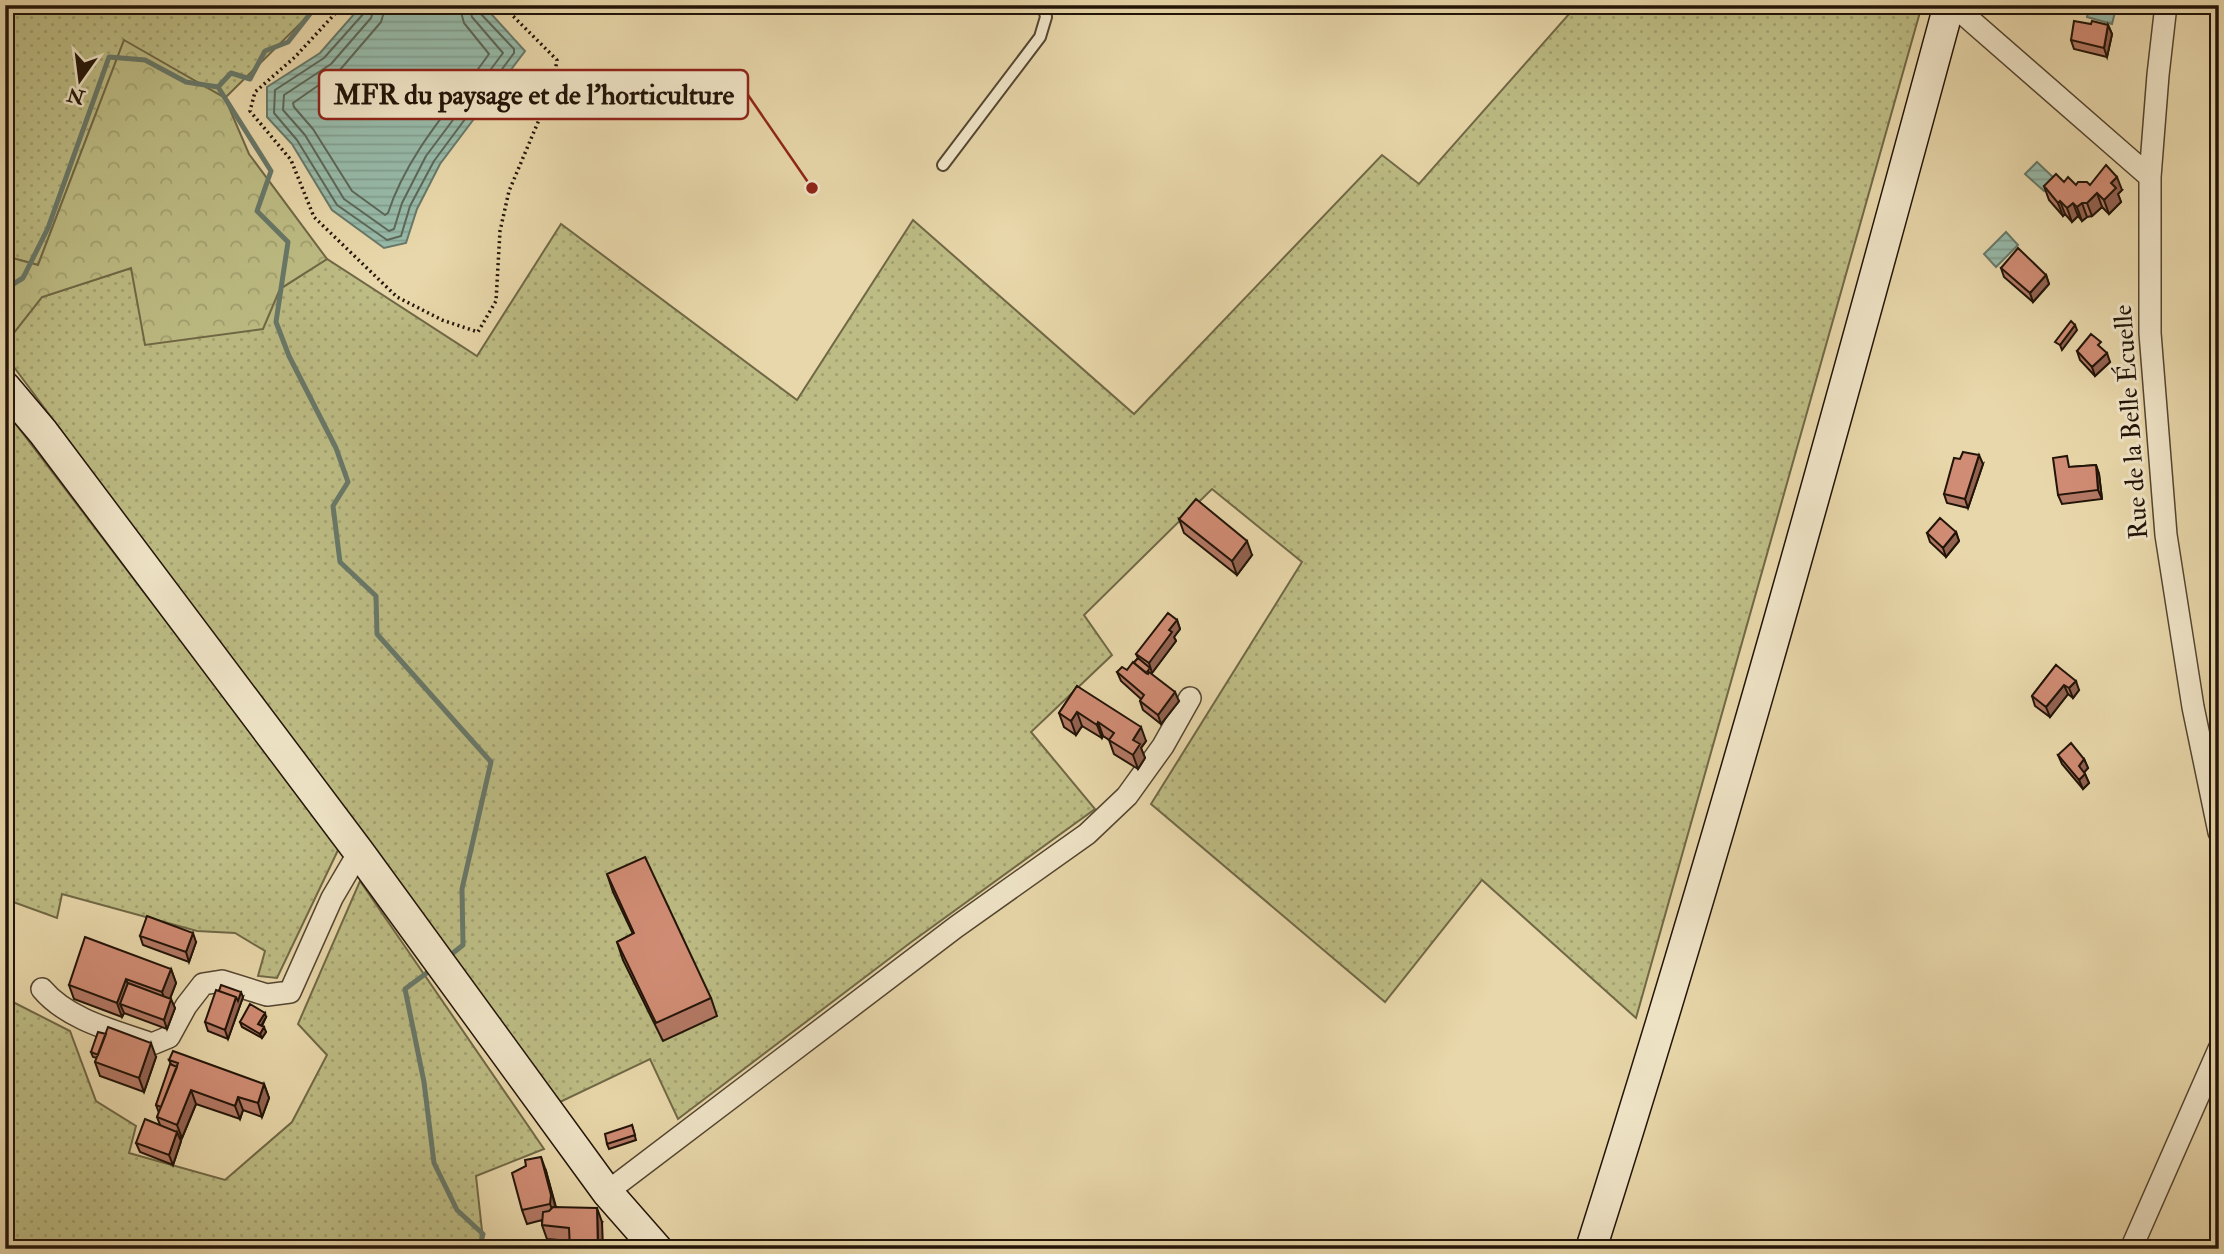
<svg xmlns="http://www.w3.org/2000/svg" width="2224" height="1254" font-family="'IM FELL Double Pica',serif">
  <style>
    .grass { fill: url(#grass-dots); stroke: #706846; stroke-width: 2 }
    .forest { fill: url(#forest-crowns); stroke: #706846; stroke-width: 2 }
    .water { fill: url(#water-rules); stroke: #687869; stroke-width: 2 }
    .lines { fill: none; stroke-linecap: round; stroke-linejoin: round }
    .shore { stroke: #5c6758; stroke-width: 2 }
    .stream { stroke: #687869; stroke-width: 5 }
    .lane-casing { stroke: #544530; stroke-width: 14 }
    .street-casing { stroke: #544530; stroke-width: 24 }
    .secondary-casing { stroke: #221408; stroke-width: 33 }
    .path { stroke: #221408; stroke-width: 3.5; stroke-dasharray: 2 3.5; stroke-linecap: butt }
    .lane { stroke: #f0e5c8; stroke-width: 10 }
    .street { stroke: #f0e5c8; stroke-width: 21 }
    .secondary { stroke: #f0e5c8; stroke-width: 30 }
    .wall { fill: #b37864; stroke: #221408; stroke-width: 2 }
    .shaded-wall { fill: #926251; stroke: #221408; stroke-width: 2 }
    .building { fill: #d08c74; stroke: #221408; stroke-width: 2 }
    .labels { text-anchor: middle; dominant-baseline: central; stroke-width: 6; stroke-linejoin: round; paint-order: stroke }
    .street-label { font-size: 26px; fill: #221408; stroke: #f0e5c8 }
    .leader { fill: none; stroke: #8f2418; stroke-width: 2.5 }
    .callout-dot { fill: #8f2418; stroke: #f0e5c8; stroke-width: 2.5 }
    .callout { fill: #f0e5c8; stroke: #8f2418; stroke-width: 2.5 }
    .callout-label { font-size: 28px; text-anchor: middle; font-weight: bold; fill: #221408 }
  </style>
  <defs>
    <pattern id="grass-dots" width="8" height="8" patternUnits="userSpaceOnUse" patternTransform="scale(1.75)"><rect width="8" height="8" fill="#bdbc84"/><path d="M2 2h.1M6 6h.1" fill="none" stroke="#a2a170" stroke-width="1.8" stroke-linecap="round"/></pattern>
    <pattern id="forest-crowns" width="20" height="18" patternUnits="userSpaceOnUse" patternTransform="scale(1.75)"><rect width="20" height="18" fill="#bdbc84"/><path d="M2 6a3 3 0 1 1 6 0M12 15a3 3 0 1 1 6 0" fill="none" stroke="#a2a170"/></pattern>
    <pattern id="water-rules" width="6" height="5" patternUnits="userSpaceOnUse" patternTransform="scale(1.75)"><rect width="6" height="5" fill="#97baa9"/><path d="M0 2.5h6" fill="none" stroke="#829f90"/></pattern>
  </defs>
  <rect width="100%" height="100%" fill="#e8d7aa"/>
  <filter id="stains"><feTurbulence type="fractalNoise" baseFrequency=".00286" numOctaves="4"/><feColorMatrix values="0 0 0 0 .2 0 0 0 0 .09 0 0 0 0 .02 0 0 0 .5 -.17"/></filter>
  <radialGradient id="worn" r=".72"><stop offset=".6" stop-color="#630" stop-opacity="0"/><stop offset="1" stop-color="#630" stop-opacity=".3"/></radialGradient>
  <path class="grass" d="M5,5h314l-94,93 -101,-57 -86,224 -33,-9z
    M1577,5h345l-286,1013 -154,-138 -97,122 -234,-198 151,-242 -90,-73 -128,126 28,40 -81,77 64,77 -185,134 -232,176 -28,-60 -90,43 -555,-747v-11l37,-47 89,-29 149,21 47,-30 150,97 84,-132 236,176 116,-180 221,194 248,-259 37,29z
    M5,410l334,438 -62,130 -19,-2 7,-25 -30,-18 -38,-2 -135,-37 -5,24 -52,-19z
    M360,881l184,268 -68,27 8,73h-479v-251l65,33 26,70 40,25 -7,27 96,27 67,-58 35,-67 -29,-31z"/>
  <path class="forest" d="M124,40l101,58 24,56 78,105 -47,30 -17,40 -118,16 -14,-77 -89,29 -37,47v-88l33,9z"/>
  <path class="water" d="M362,5h121l42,46 -85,113 -23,45 -11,34 -22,5 -52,-38 -40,-66 -25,-27v-30l53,-34z
    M2090,5l25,7 -3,12 -25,-7z
    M2037,162l18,17 -11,12 -19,-17z
    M2006,232l12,13 -22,22 -12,-13z"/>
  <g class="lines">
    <path class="shore" d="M366,5l-1,7 -41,46 -49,32 -1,23 23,27 40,65 50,35 14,-4 9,-30 24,-45 80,-108v-4l-34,-36 -2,-8
      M375,5l-4,13 -40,46 -47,31 -1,15 22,25 39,64 45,32 5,-2 8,-26 24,-47 77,-103 -31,-36 -3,-12
      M386,5l-5,17 -42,49 -46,32 1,4 19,22 39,62 33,24 3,-2c20,-61 65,-108 101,-159l-25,-31 -5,-18"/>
    <path class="stream" d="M218,87l13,-14 19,6 15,-28 23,-9 29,-37
      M5,289l18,-11 25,-50 61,-171 36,3 41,22 32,5 53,84 -14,40 31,31 -12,80 13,34 47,92 12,34 -15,24 7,56 36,34 1,38 114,128 -29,127 1,56 -15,12
      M5,325l7,18
      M432,969l-27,20 19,93 10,81 23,47 26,24 -4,15"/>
    <defs>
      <path id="lane" d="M765,6l1,-1
        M943,165l97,-128 6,-20 -3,-12"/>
      <path id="street" d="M1953,5l197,172
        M2166,5l-8,70 -8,102v156l16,202 27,172 26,125
        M42,989c26,31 73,42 110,55l17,-7 17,-31 17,-22 19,-3 45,14 23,-3 42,-94 27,-46
        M607,1192l349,-265 131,-93 40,-38 36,-50 27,-48
        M2131,1249l88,-200"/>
      <path id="secondary" d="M5,387l38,45 316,420 248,340 50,57
        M1591,1249c131,-412 245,-827 358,-1244"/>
    </defs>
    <use href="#lane" class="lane-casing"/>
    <use href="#street" class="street-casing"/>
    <use href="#secondary" class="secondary-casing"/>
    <path class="path" d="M343,5l-48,52 -40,35 -5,19 41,49 23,57 83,80 45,23 36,12 18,-31 4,-70 9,-40 43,-102 5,-29 -55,-55"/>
    <use href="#lane" class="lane"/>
    <use href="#street" class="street"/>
    <use href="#secondary" class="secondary"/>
  </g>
  <path class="wall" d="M2091,24l17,1 4,9 -5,23 -33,-8 -3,-9z
    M2064,182l12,3h14l32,5 -4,4 3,8 -12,12 -7,-7 -10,9 -5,1 -5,4 -4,-5 -6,6 -7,-8 -2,2 -14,-16 -5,-14z
    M2001,268l45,7 3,9 -16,18 -29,-25z
    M2103,350l7,12 -15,14 -15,-16 -3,-9z
    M2219,361v34l-3,-1 -3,-9z
    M1983,464l-15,44 -21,-5 -3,-9z
    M2096,465l3,9 3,25 -40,5 -4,-9 12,-28z
    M1179,519l73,36 -15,20 -53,-42z
    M1956,532l3,9 -13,16 -16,-15 -3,-9z
    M1177,620l3,9 -6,8 2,4 -25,33 28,27 -18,23 -18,-14 -3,-9 1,-2 -20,-18 -4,-9 10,-2 11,-12 -2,-4z
    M2056,665l23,25 -6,8 -5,-4 -18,23 -15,-11 -3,-10z
    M1077,686l69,55 -5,7 4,10 -7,11 -24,-15 -5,-14 -6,-4 -1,2 -20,-12 -6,9 -12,-8 -5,-14z
    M2058,755l26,4 4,9 -4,4 5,11 -6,6 -21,-25z
    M607,874l104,124 6,18 -54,25 -40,-81 -6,-18 16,-8 -20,-42z
    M140,936l56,6 -7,20 -46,-17z
    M171,969l5,14 -6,16 5,9 -8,21 -43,-16 -2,4 -48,-18 -5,-14z
    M243,997l-15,42 -20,-8 -3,-9z
    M266,1017l-4,9 4,6 -4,6 -20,-11 -2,-5z
    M91,1052l65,5 -12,35 -44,-16 -5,-14 2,-4 -4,-1z
    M169,1060l95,24 5,14 -7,19 -19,-7 -3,9 -44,-15 -14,34 -3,-1 2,4 -8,24 -33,-13 -4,-9 24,-18 -3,-8 2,-4 -3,-8 15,-41z
    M632,1125l4,15 -27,9 -2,-5z
    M546,1171l10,36 46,15 -32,19 -23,-2 -5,-14v-5l-15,4 -5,-14z"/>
  <path class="shaded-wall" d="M2108,25l4,9 -5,23 -3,-9z
    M2117,177l5,13 -4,4 3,8 -12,12 -5,-14 7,-17z
    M2097,193l5,14 -10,9 -5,-13z
    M2060,201l5,13 -2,2 -5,-13z
    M2073,203l5,13 -6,6 -5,-14z
    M2082,203l5,14 -5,4 -5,-14z
    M2046,275l3,9 -16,18 -3,-9z
    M2075,325l2,5 -15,20 -2,-5z
    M2107,353l3,9 -15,14 -3,-9z
    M1979,455l4,9 -15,44 -3,-9z
    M2096,465l3,9 3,25 -4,-9z
    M1956,532l3,9 -13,16 -3,-9z
    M1247,541l5,14 -15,20 -5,-14z
    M1177,620l3,9 -6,8 2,4 -24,32 -3,-10 20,-33z
    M2076,681l3,9 -6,8 -4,-10z
    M2064,685l4,9 -18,23 -4,-10z
    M1175,692l4,9 -18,23 -3,-9z
    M1077,712l5,14 -6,9 -5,-14z
    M1098,722l5,14 -1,2 -5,-13z
    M1141,727l5,14 -5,7 4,10 -7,11 -5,-14v-15z
    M2084,759l4,9 -6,7 -3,-9z
    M2085,774l4,9 -6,6 -4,-9z
    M193,933l3,9 -7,20 -3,-10z
    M171,969l5,14 -9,23 -5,-14z
    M126,979l5,13 -11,12 4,9 -2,4 -5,-14z
    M241,992l2,5 -15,42 -3,-9 11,-33z
    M171,999l4,9 -8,21 -3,-9z
    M265,1013l1,4 -6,11 -2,-4z
    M264,1027l2,5 -4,6 -2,-4z
    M151,1043l5,14 -12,35 -5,-14z
    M264,1084l5,14 -7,19 -4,-14z
    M191,1090l5,14 -14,34 -5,-13z
    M238,1097l5,13 -3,9 -5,-13z
    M177,1132l4,9 -8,24 -4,-10z
    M541,1157l5,14 10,38 -1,8 -5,-13z
    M597,1208l5,14 1,27h-5z"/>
  <path class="building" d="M2074,21l17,3 1,-3 16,4 -4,23 -33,-8z
    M2106,165l11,12 -6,6 5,5 -12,12 -7,-7 -10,10h-5l-5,4 -4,-4 -6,5 -7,-7 -2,2 -14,-17 12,-12 8,8 4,-5 8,8 2,-3h9l3,3z
    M2018,248l28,27 -16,18 -29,-25z
    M2071,321l4,4 -15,20 -5,-3z
    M2091,334l10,8 -3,3 9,8 -15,14 -15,-16z
    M2212,361h7v25h-3l-3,-1z
    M1963,452l16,3 -14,44 -21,-5 10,-36 6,1z
    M2067,456l2,11 27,-2 2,25 -40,5 -5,-37z
    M1196,499l51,42 -15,20 -53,-42z
    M1940,518l16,14 -13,16 -16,-15z
    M1168,613l9,7 -8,10 3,2 -23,31 -13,-9z
    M1138,658l12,10 -4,5 -12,-10z
    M1133,662l15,12 1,-2 26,20 -17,23 -18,-14 4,-6 -27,-23 5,-5 5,3z
    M2056,665l20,16 -7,7 -5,-3 -18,22 -14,-11z
    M1077,686l64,41 -8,13 7,4 -7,11 -24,-15 5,-7 -16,-11 -1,3 -20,-13 -6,9 -12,-8z
    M2071,743l13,16 -5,7 6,8 -6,6 -21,-25z
    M645,857l66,141 -55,25 -39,-81 17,-9 -27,-59z
    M147,916l46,17 -7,19 -46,-16z
    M85,937l86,32 -9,23 -36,-13 -9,24 -48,-18z
    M128,983l43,16 -7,21 -44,-16z
    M221,985l20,7 -3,9 -2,-4 -17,-6z
    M216,990l20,7 -11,33 -20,-8z
    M250,1004l15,9 -7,11 6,3 -4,7 -20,-12z
    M108,1027l43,16 -12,35 -44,-16z
    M98,1032l8,2 -8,21 -7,-3z
    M173,1051l91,33 -6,19 -20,-6 -3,9 -44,-16 -14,35 -20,-8 21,-54 -9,-3z
    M170,1064l7,3 -16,40 -5,-2z
    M145,1119l32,13 -8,23 -33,-12z
    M632,1125l3,10 -28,9 -2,-10z
    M541,1157l10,38 -1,9 -28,6 -10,-37 14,-7 -1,-6z
    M553,1207l44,1 1,41h-28l-1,-21 -27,-3 1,-13 6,-1z
    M2136,1241l18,8h-21z
    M741,1244l5,5h-9z"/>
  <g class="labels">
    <g class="street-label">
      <text transform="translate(2131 422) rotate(-94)">Rue de la Belle Écuelle</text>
    </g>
  </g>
  <path class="leader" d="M812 188L748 95"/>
  <circle class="callout-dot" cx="812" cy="188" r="7"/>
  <rect class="callout" x="319" y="70" width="429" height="49" rx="7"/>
  <g class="callout-label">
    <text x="534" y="104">MFR du paysage et de l'horticulture</text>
  </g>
  <rect width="2224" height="1254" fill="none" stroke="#e8d7aa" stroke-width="28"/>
  <rect x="7" y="7" width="2210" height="1240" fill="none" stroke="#221408" stroke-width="3.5"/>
  <rect x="14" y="14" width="2196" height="1226" fill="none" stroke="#221408" stroke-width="2"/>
  <g transform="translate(80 80) rotate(194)" stroke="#f0e5c8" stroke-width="5" paint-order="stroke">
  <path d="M0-5L12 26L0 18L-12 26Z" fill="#221408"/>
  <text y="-10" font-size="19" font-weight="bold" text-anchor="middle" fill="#221408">N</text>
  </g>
  <rect width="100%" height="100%" filter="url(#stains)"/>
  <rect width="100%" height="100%" fill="url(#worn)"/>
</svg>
